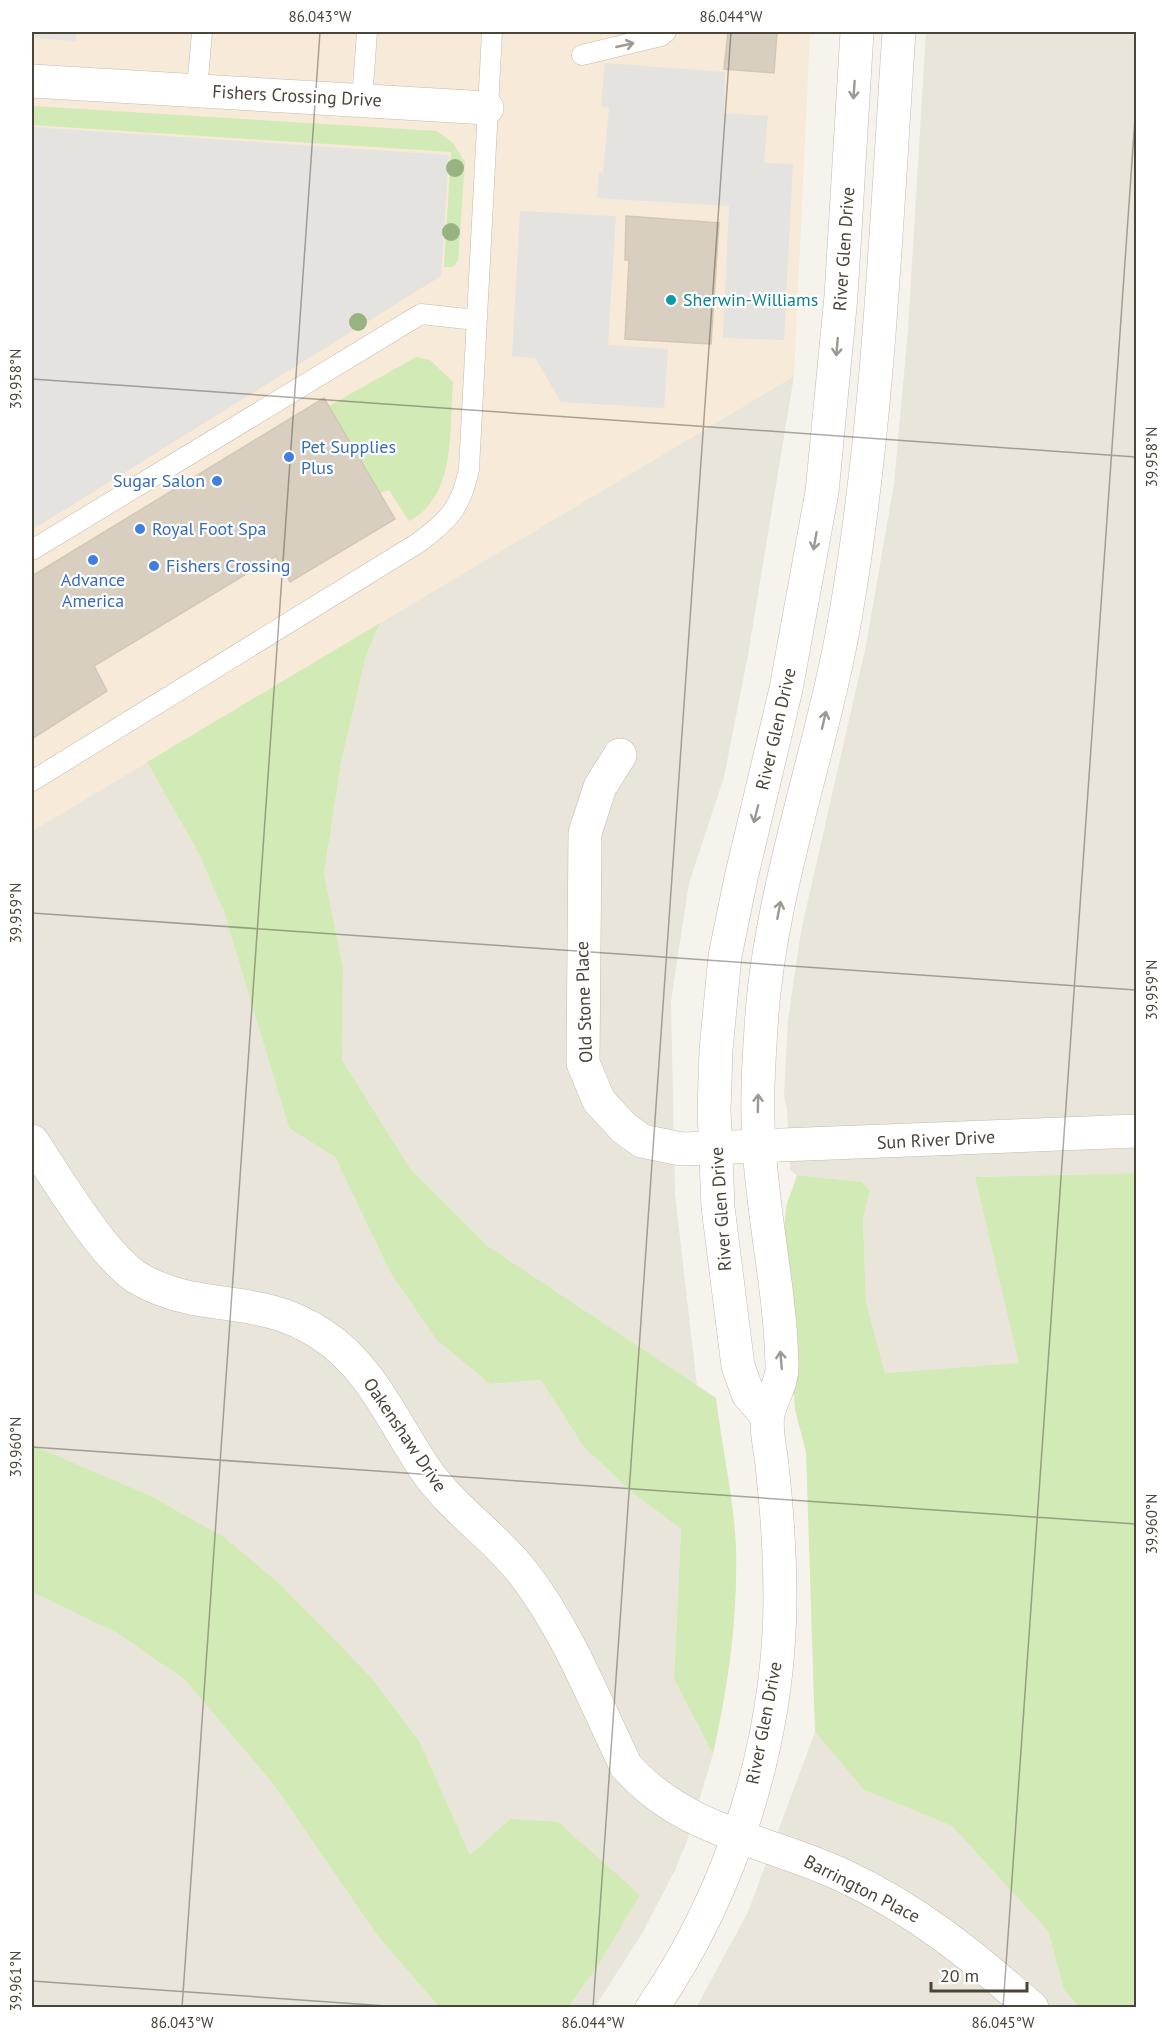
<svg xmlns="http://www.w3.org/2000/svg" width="1168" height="2039" font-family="'PT Sans',sans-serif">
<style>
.residential{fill:#eae5da}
.commercial{fill:#f7ead8}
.green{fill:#d2eab5}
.parking{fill:#e5e3e0}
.building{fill:#d8cfc1;stroke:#d3c7b4;stroke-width:1.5}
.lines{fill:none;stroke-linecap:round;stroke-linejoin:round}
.service-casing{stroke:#c2bbae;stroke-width:21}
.minor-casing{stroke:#c2bbae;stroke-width:34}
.service{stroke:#fff;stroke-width:20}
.minor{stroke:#fff;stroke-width:33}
.tree{fill:#97b381}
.oneway{stroke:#9c9892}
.ticks{fill:none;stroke:#4b4439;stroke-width:1.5;stroke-opacity:0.45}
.culture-dot{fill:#0f9aa8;stroke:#fff;stroke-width:2}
.shop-dot{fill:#3f7fe0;stroke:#fff;stroke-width:2}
.labels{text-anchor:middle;stroke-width:4.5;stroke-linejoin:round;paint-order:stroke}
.street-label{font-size:18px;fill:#4b4439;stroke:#fff}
.culture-label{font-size:18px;fill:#0d838f;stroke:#fff;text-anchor:start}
.shop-label{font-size:18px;fill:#366cbe;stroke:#fff;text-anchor:start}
.neatline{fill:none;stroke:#4b4439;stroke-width:2}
.ticks-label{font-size:15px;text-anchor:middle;fill:#4b4439}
</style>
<rect width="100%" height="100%" fill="#f6f3ec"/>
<!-- residential -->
<path class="residential" d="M926 32H1136V1173L975 1177 1020 1363 885 1373 866 1302 863 1219 870 1191 862 1182 797 1175 790 1170 787 1108 784 1096 788 1020 801 931 866 645 894 484 908 329Z
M794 376 748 655 724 777 689 883 671 1001 675 1194 697 1386 489 1247 410 1168 342 1060 343 968 324 874 341 763 366 656 380 623Z
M147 762 199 854 224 912 289 1128 335 1157 389 1270 490 1384 541 1380 584 1447 634 1494 681 1529 674 1679 713 1754 687 1841 675 1870 643 1932 595 2007H568L598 1966 640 1895 510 1819 470 1855 420 1742 371 1677 280 1584 224 1537 149 1495 32 1445V831Z
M32 1592 117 1633 185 1680 274 1785 377 1935 439 2007 32 2008Z
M815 1732 864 1790 952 1826 1048 1931 1064 1990 1079 2007 696 2008 748 1912Z"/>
<!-- commercial -->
<path class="commercial" d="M32 32H810L794 376 32 831Z"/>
<!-- green -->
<path class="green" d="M32 106 437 131 453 143 465 162 458 261 453 267H444L451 152 32 125Z
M416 357 430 360 453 382C449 429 457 496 409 521L389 490 380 493 329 406Z
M380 623 366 656 341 763 324 874 343 968 342 1060 410 1168 489 1247 716 1398C722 1448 734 1498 736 1548 738 1618 728 1687 713 1754L674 1679 681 1529 634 1494 584 1447 541 1380 490 1384 436 1339 389 1270 335 1157 289 1128 224 912 199 854 147 762Z
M1136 1173V2007H1079L1064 1990 1048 1931 952 1826 864 1790 815 1732 806 1452 795 1410 783 1250 786 1207 797 1175 862 1182 870 1191 863 1219 866 1302 885 1373 1019 1363 975 1177Z
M32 1445 149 1495 224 1537 280 1584 371 1677 420 1742 470 1855 510 1819 558 1822 640 1895 598 1966 568 2007H439L377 1935 274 1785 185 1680 117 1633 32 1592Z"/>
<!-- parking -->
<path class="parking" d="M32 32H76V41L32 38Z
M605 63 725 72 724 113 768 116 764 163 793 164 784 340 723 338 729 206 597 198 599 172 603 173 609 108 601 106Z
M32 127 449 155 441 276 32 530Z
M520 211 616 216 608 345 668 349 664 408 561 402 535 358 512 356Z"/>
<!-- building -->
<path class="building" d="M728 32H777L774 73 724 69Z
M626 216 719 223 711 344 625 339 629 260H625Z
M324 398 395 519 290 582 276 556 94 666 107 691 32 739V576Z"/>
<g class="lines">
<defs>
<path id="service" d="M582 55 661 36 666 32
M197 90 202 32
M362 100 367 32
M32 550 421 314 476 320
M32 781 418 543C449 520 461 508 469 469L492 32"/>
<path id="minor" d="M32 81 487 108
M620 755 600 787 585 833 583 1063 599 1101 624 1128 642 1141 681 1149 1136 1131
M32 1141C57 1178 101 1253 136 1277 152 1287 173 1294 191 1298 239 1307 277 1305 321 1334 371 1366 393 1422 425 1469 453 1510 494 1535 524 1574 568 1631 595 1702 626 1766 684 1832 766 1840 842 1875 914 1908 973 1956 1032 2008
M767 1416 748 1394 738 1366 718 1207 714 1110 716 1050 725 956 741 878 786 689 822 492 841 296 857 32
M652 2008C733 1890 780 1740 780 1597 780 1553 777 1509 772 1466 771 1450 765 1430 768 1415 771 1398 782 1385 782 1367 781 1293 763 1219 759 1145 756 1101 759 1057 762 1013 773 877 825 742 847 607 879 416 886 224 899 32"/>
</defs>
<!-- service casing -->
<use href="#service" class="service-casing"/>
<!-- minor casing -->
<use href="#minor" class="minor-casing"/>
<!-- service -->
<use href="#service" class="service"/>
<!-- minor -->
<use href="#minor" class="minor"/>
</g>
<!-- trees -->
<g class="tree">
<circle cx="455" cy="168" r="9"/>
<circle cx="451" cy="232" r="9"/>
<circle cx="358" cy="322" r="9"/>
</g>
<!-- one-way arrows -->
<defs><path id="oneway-shaft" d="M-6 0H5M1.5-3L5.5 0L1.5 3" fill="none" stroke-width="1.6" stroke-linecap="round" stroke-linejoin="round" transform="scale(1.5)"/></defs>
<g class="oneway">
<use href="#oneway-shaft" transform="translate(625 45) rotate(-13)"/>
<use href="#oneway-shaft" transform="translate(854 90) rotate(94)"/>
<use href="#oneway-shaft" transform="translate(837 347) rotate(95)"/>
<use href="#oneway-shaft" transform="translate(815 541) rotate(100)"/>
<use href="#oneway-shaft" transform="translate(824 720) rotate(-77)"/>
<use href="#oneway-shaft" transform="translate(756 814) rotate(104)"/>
<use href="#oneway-shaft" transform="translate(779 910) rotate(-79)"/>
<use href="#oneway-shaft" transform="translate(758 1103) rotate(-89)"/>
<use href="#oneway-shaft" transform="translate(781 1360) rotate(-95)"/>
</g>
<!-- ticks -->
<path class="ticks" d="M32 379 1136 457M32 913 1136 990M32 1447 1136 1524M32 1981 415 2008M182 2008 320 32M593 2008 731 32M1003 2008 1136 104"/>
<!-- markers -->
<circle class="culture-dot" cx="671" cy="300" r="6"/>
<g class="shop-dot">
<circle cx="289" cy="457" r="6"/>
<circle cx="217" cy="481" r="6"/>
<circle cx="140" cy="529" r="6"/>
<circle cx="93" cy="560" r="6"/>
<circle cx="154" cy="566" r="6"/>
</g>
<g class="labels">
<!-- street labels -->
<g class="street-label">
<text transform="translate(297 96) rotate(3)" y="6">Fishers Crossing Drive</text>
<text transform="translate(844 249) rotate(-86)" y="6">River Glen Drive</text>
<text transform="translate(776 729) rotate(-77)" y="6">River Glen Drive</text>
<text transform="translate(584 1002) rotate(-92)" y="6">Old Stone Place</text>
<text transform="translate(936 1140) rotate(-3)" y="6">Sun River Drive</text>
<text transform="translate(721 1209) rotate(-94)" y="6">River Glen Drive</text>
<text transform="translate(405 1435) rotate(56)" y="6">Oakenshaw Drive</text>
<text transform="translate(764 1723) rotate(-79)" y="6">River Glen Drive</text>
<text transform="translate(862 1889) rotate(27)" y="6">Barrington Place</text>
</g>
<!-- culture labels -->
<g class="culture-label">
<text x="683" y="306">Sherwin-Williams</text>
</g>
<!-- shop labels -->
<g class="shop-label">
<text x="301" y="453">Pet Supplies<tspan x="301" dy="21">Plus</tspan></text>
<text x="205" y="487" text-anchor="end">Sugar Salon</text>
<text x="152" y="535">Royal Foot Spa</text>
<text x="166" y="572">Fishers Crossing</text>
<text x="93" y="586" text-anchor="middle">Advance<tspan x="93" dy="21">America</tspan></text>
</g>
</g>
<!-- border -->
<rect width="1168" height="2039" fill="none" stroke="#ffffff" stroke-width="66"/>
<!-- scale -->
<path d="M931 1982v9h96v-9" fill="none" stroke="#4b4439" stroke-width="3"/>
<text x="940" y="1982" font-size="18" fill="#4b4439" stroke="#ffffff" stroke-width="4.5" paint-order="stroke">20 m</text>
<rect x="33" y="33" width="1102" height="1973" class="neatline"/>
<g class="ticks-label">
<text x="320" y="22">86.043°W</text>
<text x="731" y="22">86.044°W</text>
<text transform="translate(16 379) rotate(-90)" y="5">39.958°N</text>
<text transform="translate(1152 457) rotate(-90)" y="5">39.958°N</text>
<text transform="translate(16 913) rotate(-90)" y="5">39.959°N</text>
<text transform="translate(1152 990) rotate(-90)" y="5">39.959°N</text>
<text transform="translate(16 1447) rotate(-90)" y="5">39.960°N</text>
<text transform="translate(1152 1524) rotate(-90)" y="5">39.960°N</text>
<text transform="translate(16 1981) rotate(-90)" y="5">39.961°N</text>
<text x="182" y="2028">86.043°W</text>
<text x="593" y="2028">86.044°W</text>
<text x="1003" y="2028">86.045°W</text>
</g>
</svg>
